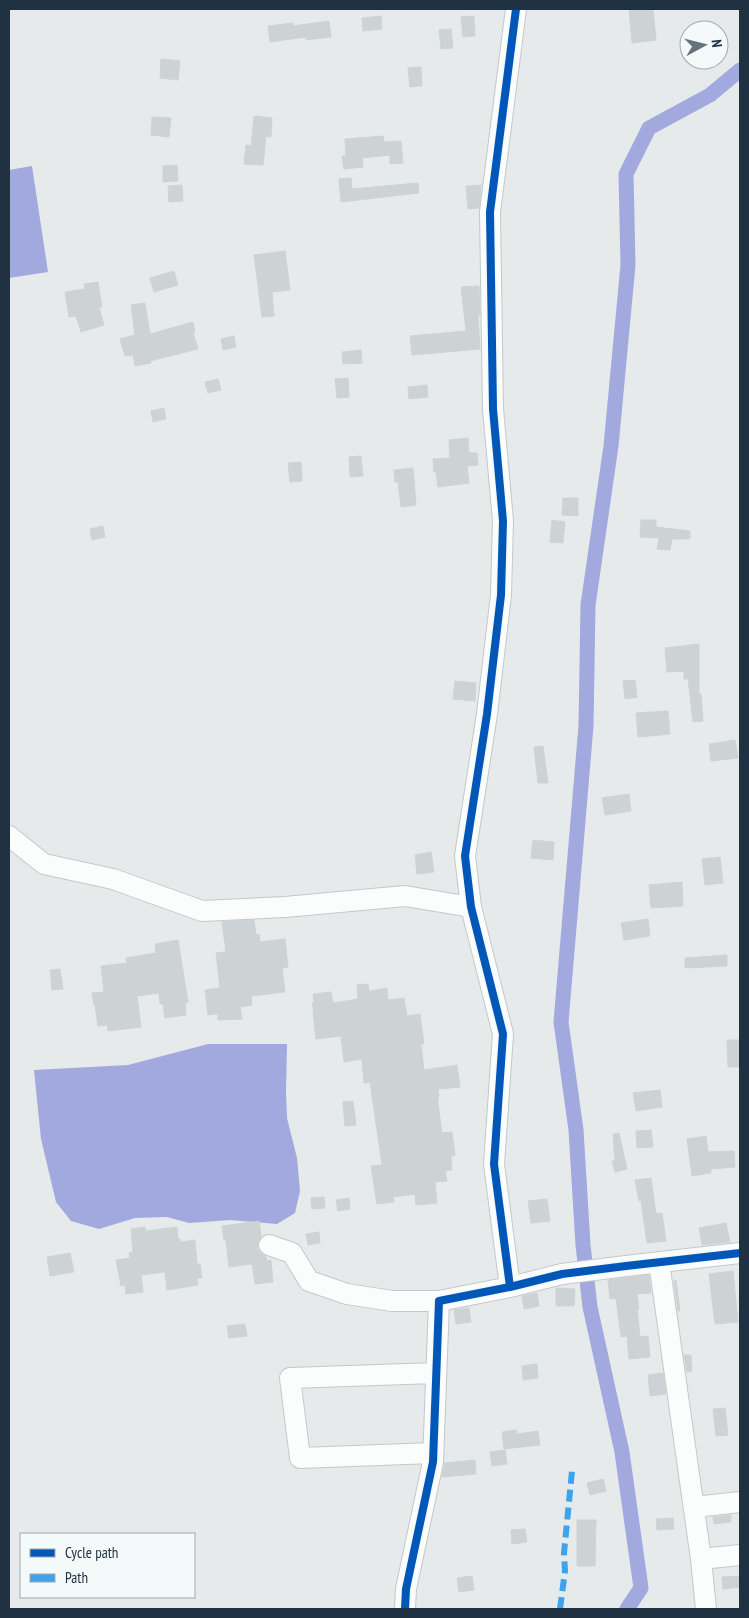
<svg xmlns="http://www.w3.org/2000/svg" width="749" height="1618" font-family="'PT Sans Narrow',sans-serif">
<style>
.water{fill:#a1a9df}
.lines{fill:none;stroke-linecap:round;stroke-linejoin:round}
.canal{stroke:#a1a9df;stroke-width:15}
.building{fill:#cdd3d4;stroke:#ced3d4}
.minor-casing{stroke:#c4c8ca;stroke-width:22}
.minor{stroke:#fbfcfc;stroke-width:20}
.quiet{stroke:#3da3ec;stroke-width:6;stroke-dasharray:12 6;stroke-linecap:butt}
.cycleway-casing{stroke:#f4f9fa;stroke-width:11}
.cycleway{stroke:#0057b8;stroke-width:8}
</style>
<rect width="100%" height="100%" fill="#e6eaeb"/>
<!-- water -->
<path class="water" d="M32 166 48 272 9 278V170Z
M208 1044H287L286 1092 287 1118 297 1158 300 1191 295 1213 277 1224 230 1220 189 1223 167 1217 135 1218 99 1229 71 1221 56 1202 41 1139 34 1070 128 1065Z"/>
<g class="lines">
<!-- canal -->
<path class="canal" d="M627 1609 641 1588 622 1452 590 1307 583 1245 576 1130 561 1022 586 726 588 605 611 446 628 265 626 174 649 128 710 95 740 70"/>
</g>
<!-- building -->
<path class="building" d="M629 9H653L656 40 632 43Z
M381 16 382 29 363 31 362 18Z
M474 16 475 36 463 37 461 17Z
M329 21 331 37 306 40V37L270 42 268 26 293 23V26Z
M451 29 453 48 441 49 439 30Z
M161 59 180 61 178 80 160 78Z
M421 67 422 86 410 87 408 68Z
M254 116 272 118 271 137 266 136 263 165 244 164 246 145 251 146Z
M152 117 171 118 169 137 151 135Z
M383 136 384 142 401 141 403 163 390 164V155L362 158 363 167 344 169 342 156H346L345 139Z
M177 165 178 181 163 182V166Z
M351 178 352 189 418 183 419 193 341 202 339 179Z
M182 185 183 201 169 202 168 186Z
M481 185 479 208 468 209 466 186Z
M285 251 290 290 272 292 274 316 262 317 254 255Z
M174 271 178 285 154 292 150 278Z
M98 282 102 307H99L104 325 81 332 76 316 69 317 65 292 85 289 84 284Z
M479 286 480 315H478L480 349 412 355 410 336 466 331 461 287Z
M145 303 150 334 193 322 195 332 193 333 198 349 150 361 151 363 135 366 133 355 125 356 120 339 135 335 131 305Z
M234 336 236 347 223 350 221 339Z
M361 350 362 363 343 364 342 352Z
M348 378 349 397 337 398 335 379Z
M218 379 221 390 208 393 205 382Z
M427 385 428 397 409 399 408 387Z
M164 408 166 419 153 422 151 411Z
M468 438 469 453H477L478 465 467 466 469 483 438 487 436 472H434L433 459 450 458 449 440Z
M361 456 363 476 350 477 349 457Z
M301 462 302 481 290 482 288 463Z
M413 468 416 505 401 507 398 482H395L394 470Z
M563 498H578V516L562 515Z
M552 520 565 522 563 543 550 542Z
M641 520H656V527L690 531V539H672L670 550 657 549 659 538 640 537Z
M103 526 105 537 92 540 90 529Z
M699 644V695L701 694 703 721 693 722 688 679H684V671L667 672 665 648Z
M635 680 637 697 625 699 623 681Z
M455 681 476 683 475 701 453 699Z
M668 711 670 734 638 737 636 713Z
M735 740 738 758 711 761 709 744Z
M543 746 548 783H538L534 747Z
M629 794 631 811 605 815 602 798Z
M533 840 554 842 553 860 531 858Z
M431 852 434 872 417 874 415 855Z
M720 857 723 883 705 885 702 859Z
M682 882 683 906 651 908 649 885Z
M648 919 650 936 624 940 621 923Z
M254 920 256 935 259 934 260 942 285 939 288 967 282 968 285 992 251 996 252 1005 240 1007 242 1019 218 1020V1014L208 1015 205 990 220 988 216 953 226 952 222 922Z
M178 940 188 1002 185 1003 186 1015 165 1018 163 1004H160L159 993 137 996 141 1027 108 1031 107 1025 98 1026 95 1005H94L92 993 104 992 101 966 127 963 126 958 156 953 155 944Z
M727 955V966L685 968V958Z
M60 969 63 989 52 990 50 970Z
M368 984 369 991 387 988 388 1000 404 998 407 1016 420 1014 424 1044H421L424 1070 457 1065 460 1087 438 1089 439 1097H438V1104L442 1133 452 1132 455 1155 451 1156 452 1170 445 1171 447 1181 435 1182 437 1203 416 1205 415 1194 393 1197 394 1202 377 1204 371 1166 382 1165 370 1082 364 1083 362 1059 344 1062 341 1036 316 1039 313 1013H314L312 1003H314L313 994 331 992 333 1003 358 999 357 985Z
M727 1040H739L740 1067H728Z
M660 1090 662 1107 636 1111 633 1093Z
M353 1101 356 1125 345 1126 343 1102Z
M651 1130 653 1147 637 1148 636 1131Z
M619 1133 627 1169 615 1172 612 1161H615L613 1134Z
M706 1136 708 1152 734 1151 735 1167 711 1169V1173L692 1176 687 1139Z
M651 1178 656 1214 662 1213 666 1241 647 1243 641 1200 639 1201 635 1180Z
M324 1197 325 1208 312 1209 311 1198Z
M349 1198 350 1209 338 1211 336 1200Z
M547 1199 550 1221 531 1223 528 1201Z
M259 1221 261 1236 258 1242 257 1248 260 1253 266 1257 267 1261 271 1260 273 1282 255 1284 252 1264 229 1267 226 1240H224L222 1226Z
M726 1223 730 1242 702 1245 699 1228Z
M145 1227 146 1231 177 1227 178 1239H180L181 1242 195 1240 197 1264H200L202 1278H197L198 1285 167 1290 165 1272 141 1275 143 1292 126 1294 125 1285 121 1286 116 1260 130 1258 129 1253 133 1252 131 1229Z
M319 1232 320 1243 308 1245 306 1234Z
M70 1253 74 1272 50 1276 47 1257Z
M733 1271 738 1322 715 1324 709 1274Z
M649 1275 651 1293 637 1294 639 1309H637L640 1337 648 1336 650 1357 629 1359 627 1336 621 1337 616 1298 610 1299 608 1280Z
M676 1280 680 1311H678L674 1281Z
M556 1288 575 1289 574 1306H556Z
M537 1293 539 1306 524 1309 522 1296Z
M469 1308 471 1322 456 1324 454 1310Z
M245 1324 247 1336 229 1338 227 1326Z
M684 1355H691L692 1371 687 1372Z
M537 1364 538 1378 523 1380 522 1366Z
M663 1373 666 1394 650 1396 648 1375Z
M725 1408 728 1435 716 1436 713 1409Z
M516 1430 517 1434 538 1431 540 1445 504 1449 502 1432Z
M505 1450 507 1464 492 1466 490 1452Z
M475 1460 476 1474 442 1477 445 1463Z
M603 1479 606 1491 590 1495 587 1483Z
M731 1515V1522L714 1524 713 1517Z
M673 1518 674 1529 657 1530 656 1519Z
M577 1520H596L595 1566H577Z
M525 1529 527 1542 512 1544 511 1530Z
M472 1576 474 1590 459 1592 457 1578Z
M740 1576V1587L723 1589 722 1577Z"/>
<g class="lines">
<defs>
<path id="minor" d="M9 836 44 864 113 879 202 911 285 907 405 896 471 907
M269 1245 292 1253 309 1281 347 1294 392 1301H439
M659 1262 701 1559 740 1555
M510 1287 494 1164 503 1034 471 907 465 856 487 714 501 595 503 521 493 409 490 212 516 9
M433 1453 300 1458 290 1378 436 1373
M694 1507 740 1502
M701 1559 706 1609
M405 1609 406 1589 433 1462 439 1301 510 1287 562 1274 626 1266 740 1253"/>
</defs>
<!-- minor casing -->
<use href="#minor" class="minor-casing"/>
<!-- minor -->
<use href="#minor" class="minor"/>
<!-- quiet -->
<path class="quiet" d="M560 1609 565 1571 564 1553 572 1471"/>
<defs>
<path id="cycleway" d="M510 1287 494 1164 503 1034 471 907 465 856 487 714 501 595 503 521 493 409 490 212 516 9
M405 1609 406 1589 433 1462 439 1301 510 1287 562 1274 626 1266 740 1253"/>
</defs>
<!-- cycleway casing -->
<use href="#cycleway" class="cycleway-casing"/>
<!-- cycleway -->
<use href="#cycleway" class="cycleway"/>
</g>
<!-- border -->
<rect width="749" height="1618" fill="none" stroke="#203242" stroke-width="20"/>
<!-- legend -->
<rect x="20" y="1533" width="175" height="65" fill="#f4f9fa" stroke="#9fa9b0"/>
<rect x="30" y="1549" width="25" height="8" fill="#0057b8" stroke="#9fa9b0"/>
<text x="65" y="1558" font-size="15" fill="#203242">Cycle path</text>
<rect x="30" y="1574" width="25" height="8" fill="#3da3ec" stroke="#9fa9b0"/>
<text x="65" y="1583" font-size="15" fill="#203242">Path</text>
<!-- north arrow -->
<g transform="translate(704 45) rotate(83)"><circle r="24" fill="#f4f9fa" stroke="#9fa9b0"/>
<path d="M0-4L9 19L0 12L-9 19Z" fill="#65727d"/>
<text y="-8" font-size="14" font-weight="bold" text-anchor="middle" fill="#203242">N</text>
</g>
</svg>
